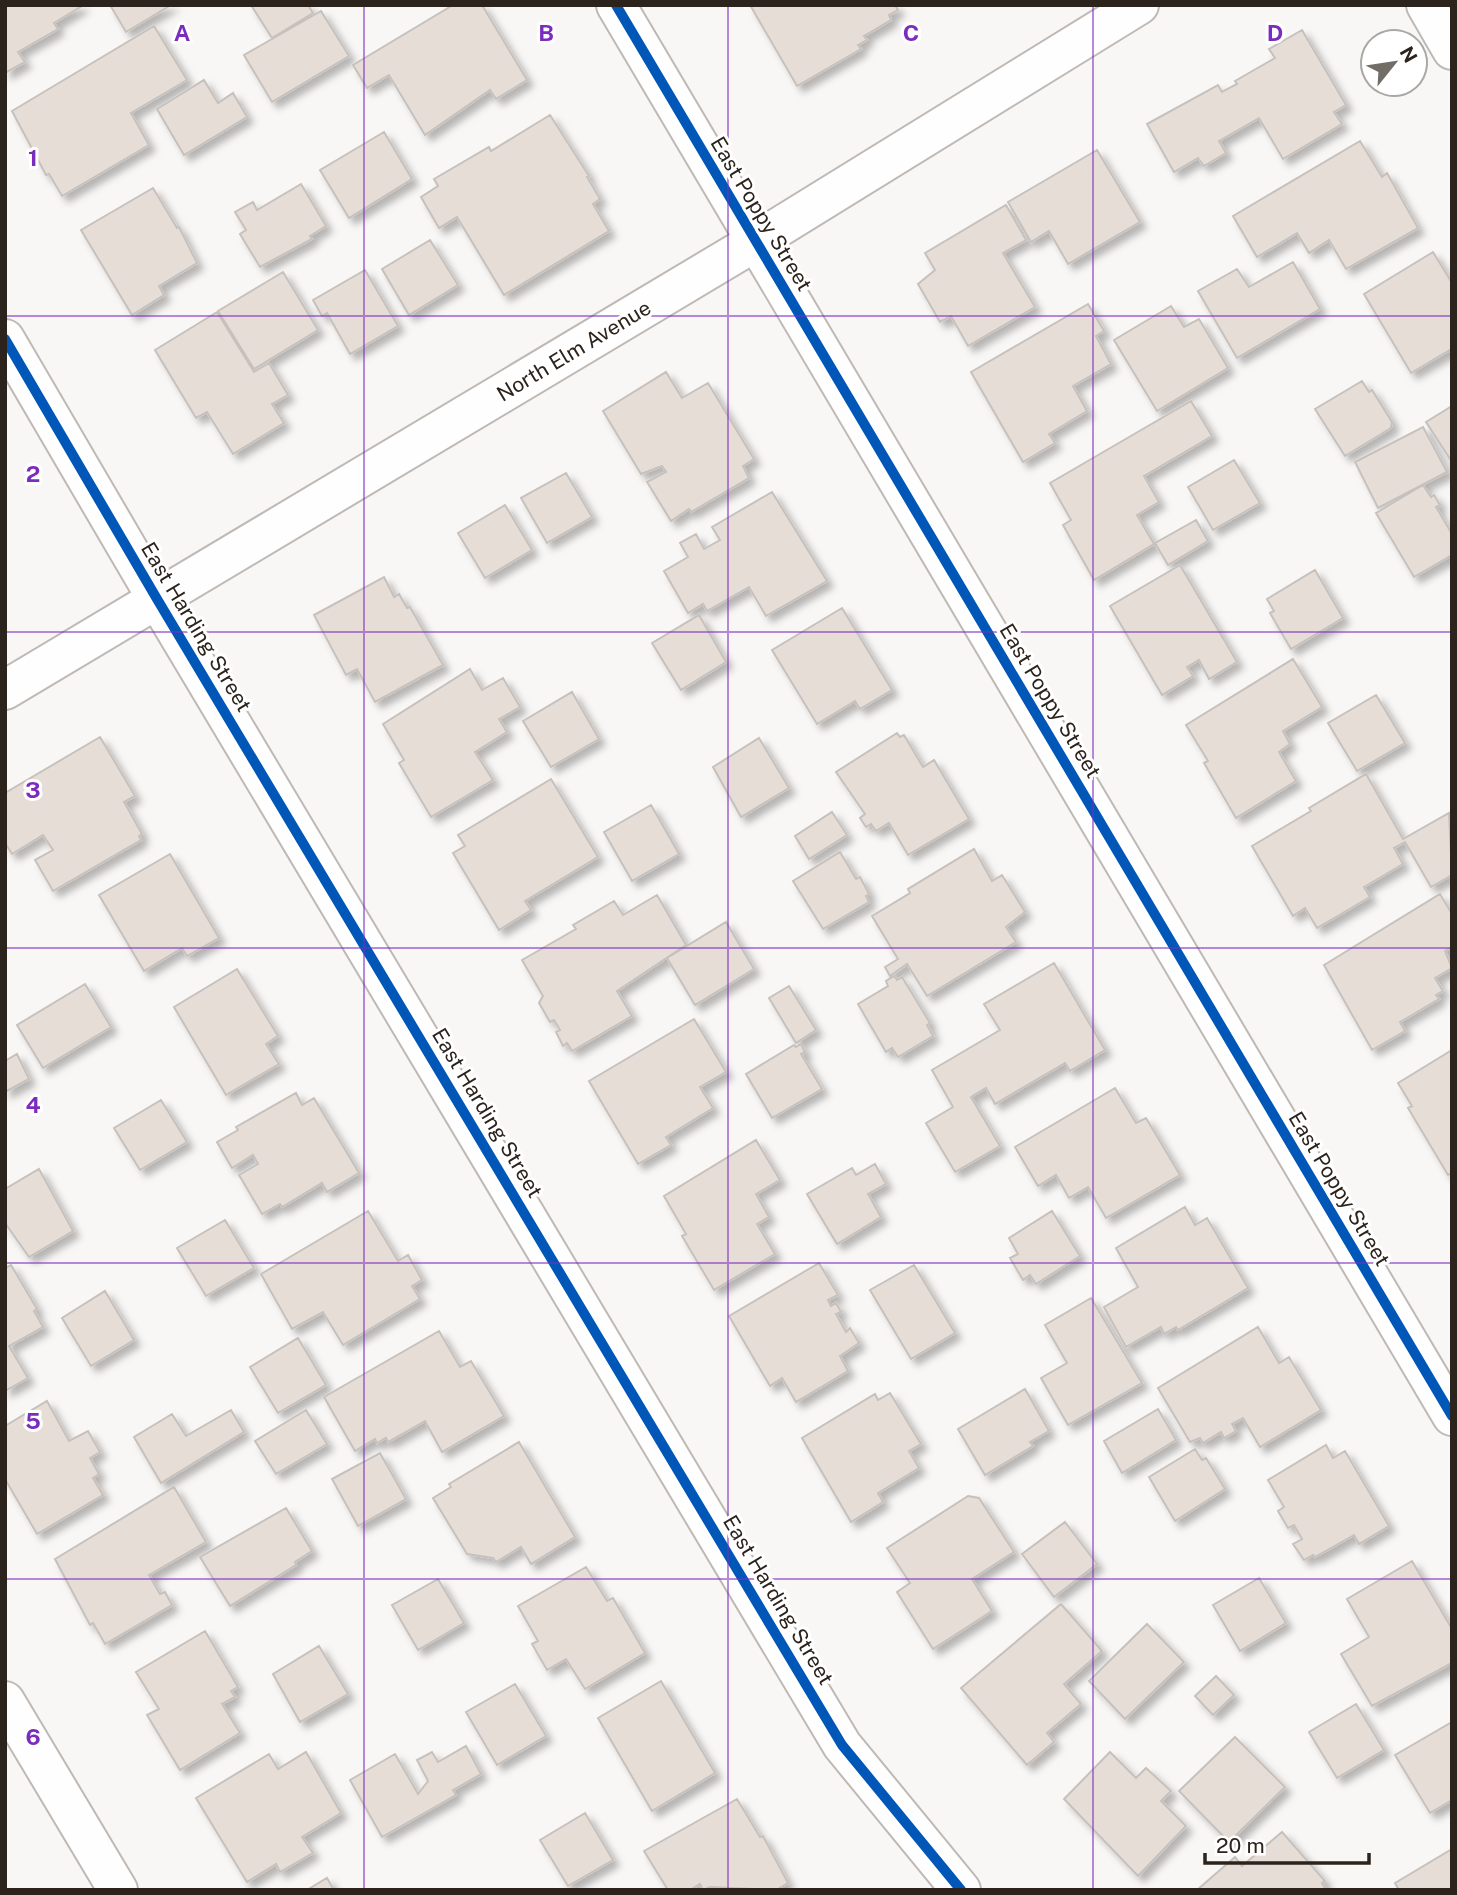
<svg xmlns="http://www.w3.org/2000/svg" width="1457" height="1895" font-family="'Public Sans',sans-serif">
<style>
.building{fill:#e7ddd7;stroke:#c6c1bd;stroke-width:2;filter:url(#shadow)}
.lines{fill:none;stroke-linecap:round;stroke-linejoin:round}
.minor-casing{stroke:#bfb9b5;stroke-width:42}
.minor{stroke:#fefefe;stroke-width:38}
.cycleway-casing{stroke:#fff;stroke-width:15}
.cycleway{stroke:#0057b8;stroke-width:10}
.grid{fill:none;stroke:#7b2cbf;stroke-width:2;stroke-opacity:0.55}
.labels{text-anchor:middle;stroke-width:6;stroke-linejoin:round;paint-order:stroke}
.street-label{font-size:21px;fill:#2b231c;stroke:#fff}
.grid-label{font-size:23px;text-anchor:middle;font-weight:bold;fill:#7b2cbf;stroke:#fff;stroke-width:6;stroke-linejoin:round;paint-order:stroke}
</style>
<defs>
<filter id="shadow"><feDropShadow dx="6" dy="6" stdDeviation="3.5" flood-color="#0004"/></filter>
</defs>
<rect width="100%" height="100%" fill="#f9f7f5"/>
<!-- building -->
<path class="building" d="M5 5H81L82 6 54 23 58 29 18 52 25 62 5 73Z
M110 5H171L126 32Z
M251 5H308L313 13 272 38Z
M453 5H482L527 80 496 99 490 90 425 135 389 75 367 88 353 65Z
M750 5H895L898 10 889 15 891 20 864 36 867 40 858 45 861 49 797 86Z
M321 11 349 56 272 102 244 55Z
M154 26 187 80 131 113 149 145 62 196 49 174 46 175 12 111Z
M1302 30 1346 105 1334 112 1342 124 1283 159 1259 118 1219 141 1226 153 1204 166 1198 158 1174 172 1147 124 1218 85 1222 92 1237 84 1235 81 1275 58 1269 49Z
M204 80 218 103 233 93 247 117 184 155 157 109Z
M550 115 589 176 587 177 600 199 593 204 609 231 504 295 457 217 439 228 421 197 438 186 434 179 489 147 491 151Z
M384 132 412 179 349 218 320 170Z
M1360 141 1382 177 1387 173 1418 228 1346 269 1329 240 1309 253 1297 233 1257 257 1233 216Z
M1097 150 1140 222 1068 264 1049 231 1031 242 1008 202Z
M301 184 326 226 310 236 312 239 260 267 240 234 246 230 235 212 253 202 257 210Z
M153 188 177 228 179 227 197 263 159 286 164 295 132 315 81 230Z
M1006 205 1026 240 1003 253 1035 307 968 346 951 316 940 322 918 284 935 270 925 253Z
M430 240 458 285 409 315 382 269Z
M1433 252 1452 283V354L1450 350 1411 373 1364 294Z
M1293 262 1320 309 1237 358 1198 291 1237 269 1249 287Z
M365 270 398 326 350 354 327 313 322 316 313 300Z
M283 272 318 330 254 369 218 311Z
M1088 304 1104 331 1096 336 1111 364 1073 386 1087 411 1049 434 1055 443 1023 462 971 372Z
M1171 306 1184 327 1199 319 1228 368 1157 411 1114 340Z
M217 312 254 372 269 363 288 395 272 404 284 423 233 454 207 412 196 418 155 350Z
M666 372 682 398 708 383 754 459 743 466 749 478 691 512 689 509 671 521 647 482 666 472 662 466 641 474 603 411Z
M1362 381 1369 392 1372 390 1392 422 1391 428 1345 456 1315 409Z
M1191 401 1212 436 1144 476 1159 502 1137 515 1154 544 1094 580 1063 525 1071 520 1050 483Z
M1452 406V462L1426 422Z
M1423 427 1447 472 1378 508 1355 462Z
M1234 460 1260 503 1213 530 1188 487Z
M566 473 592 517 547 543 521 498Z
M1423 485 1431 497 1434 495 1440 505 1436 507 1452 534V555L1414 577 1376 513Z
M772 492 827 581 766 616 749 587 707 611 703 604 688 613 664 571 688 557 680 543 696 534 704 549 720 540 712 527Z
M505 505 532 550 485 578 458 533Z
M1196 520 1208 541 1168 565 1155 543Z
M1180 565 1237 662 1209 679 1199 660 1187 667 1193 676 1162 695 1110 606Z
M1315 570 1343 618 1291 649 1270 613 1274 611 1267 599Z
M384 577 394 597 399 594 407 608 410 607 443 665 375 702 357 669 346 675 314 615Z
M842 608 892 690 860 709 855 701 817 724 772 650Z
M699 615 726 662 681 690 652 643Z
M1293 659 1322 707 1283 731 1290 744 1279 752 1296 781 1236 818 1204 763 1208 761 1186 725Z
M470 669 482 690 503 678 520 707 499 719 507 732 475 752 493 780 431 817 399 763 404 760 383 724Z
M572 692 599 739 551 767 523 721Z
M1376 695 1405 743 1357 771 1328 723Z
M897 733 900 737 904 735 923 767 934 760 969 819 908 855 889 823 876 831 871 824 866 827 860 818 865 814 836 772Z
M100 737 135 796 124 802 142 834 139 836 141 840 53 891 35 860 53 850 43 835 12 854 5 843V793Z
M759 738 789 788 741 817 713 767Z
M1366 774 1403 839 1449 813 1452 875 1431 887 1405 842 1394 848 1403 864 1364 887 1370 897 1317 928 1305 908 1293 916 1252 846 1311 811 1309 808Z
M551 779 598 857 525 901 531 910 499 930 453 853 465 846 458 835Z
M651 805 679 854 632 881 604 832Z
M832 812 847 835 809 859 795 836Z
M974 849 992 881 1002 875 1025 912 1006 927 1016 942 927 996 907 964 890 976 885 967 898 959 872 916 910 893 908 889Z
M840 852 856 879 860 877 869 894 866 896 869 902 823 929 793 881Z
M170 854 219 938 187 956 182 948 144 971 99 895Z
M1440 894 1452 914V947L1445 951 1452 968 1435 978 1443 991 1436 995 1439 999 1400 1022 1405 1031 1372 1050 1324 965Z
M657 895 686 945 617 991 632 1016 572 1051 567 1043 563 1046 556 1032 560 1030 554 1020 550 1022 539 1003 543 996 522 960 576 929 573 925 614 901 623 915Z
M726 922 754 969 695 1005 667 958Z
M1054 963 1105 1050 1070 1071 1065 1063 995 1104 986 1088 971 1097 1000 1146 955 1172 926 1123 953 1107 932 1070 1000 1030 984 1004Z
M237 969 278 1036 266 1044 279 1064 226 1095 174 1007Z
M894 976 897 980 902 977 930 1023 927 1025 933 1036 898 1057 892 1048 886 1052 858 1004 888 986 886 981Z
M85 984 111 1027 43 1068 17 1025Z
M789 986 816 1030 796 1043 769 998Z
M694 1019 726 1072 700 1087 713 1108 666 1137 671 1145 638 1164 589 1081Z
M801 1044 805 1052 801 1054 822 1089 772 1118 746 1074 794 1045 796 1047Z
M1452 1050V1173L1448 1175 1408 1108 1412 1106 1398 1083Z
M17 1054 29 1079 5 1092V1061Z
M1115 1088 1136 1123 1146 1118 1180 1175 1106 1218 1088 1187 1069 1198 1056 1175 1038 1186 1015 1147Z
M296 1093 302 1105 314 1098 359 1173 327 1192 322 1183 282 1207 280 1204 262 1214 239 1175 258 1164 253 1155 232 1168 217 1142 238 1130 236 1127Z
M161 1100 187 1142 140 1170 114 1128Z
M756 1140 780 1180 756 1194 769 1217 757 1224 775 1254 714 1290 682 1236 686 1234 664 1196Z
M875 1164 886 1184 868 1194 881 1217 837 1244 807 1194 852 1168 856 1175Z
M39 1169 73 1231 29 1257 5 1223V1189Z
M1185 1207 1195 1225 1207 1218 1248 1288 1178 1330 1176 1327 1164 1334 1161 1327 1126 1347 1104 1307 1138 1287 1116 1248Z
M368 1211 398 1261 408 1255 422 1280 412 1286 420 1299 343 1345 323 1312 292 1329 261 1274Z
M1052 1211 1080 1256 1036 1284 1030 1275 1023 1280 1010 1258 1018 1254 1009 1238Z
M225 1220 254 1268 206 1296 177 1248Z
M819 1263 838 1295 828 1300 831 1306 836 1303 841 1312 836 1314 846 1332 850 1328 859 1343 840 1356 848 1371 796 1402 782 1378 770 1386 729 1316Z
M11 1265 37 1309 34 1311 43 1327 9 1346 28 1378 5 1391V1268Z
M914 1265 955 1333 911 1359 870 1290Z
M105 1291 134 1340 91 1366 62 1318Z
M1091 1298 1142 1383 1068 1425 1041 1378 1067 1363 1045 1325Z
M1258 1327 1279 1363 1289 1357 1321 1410 1260 1447 1243 1418 1232 1424 1236 1431 1224 1438 1221 1432 1203 1443 1200 1438 1190 1442 1158 1388Z
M439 1331 460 1367 471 1361 504 1416 442 1452 425 1421 388 1442 386 1438 377 1443 375 1439 355 1451 324 1397Z
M298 1338 326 1385 278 1413 250 1367Z
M1025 1389 1049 1431 1030 1442 1033 1446 985 1475 958 1429Z
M890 1393 921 1444 909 1451 919 1468 878 1493 883 1502 851 1522 802 1438 875 1394 878 1400Z
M47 1401 69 1441 88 1431 100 1452 90 1458 99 1474 93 1478 103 1495 37 1534 5 1479V1426Z
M1158 1409 1176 1440 1122 1473 1104 1441Z
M231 1410 244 1432 161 1483 134 1437 172 1414 186 1436Z
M306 1410 327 1444 276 1474 255 1441Z
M519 1442 575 1537 531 1564 521 1547 496 1562 493 1558 467 1554 433 1498 451 1487 449 1484Z
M1326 1445 1333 1458 1345 1451 1389 1526 1359 1544 1354 1535 1315 1557 1313 1555 1304 1560 1293 1544 1302 1539 1294 1525 1288 1528 1278 1511 1284 1507 1268 1480Z
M1195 1449 1202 1460 1206 1458 1225 1489 1175 1521 1149 1477Z
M380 1453 406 1499 358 1526 332 1479Z
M174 1487 206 1542 149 1575 160 1594 165 1592 172 1605 105 1644 93 1623 90 1625 55 1559Z
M968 1496 979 1498 1014 1552 972 1579 992 1611 933 1649 897 1592 910 1583 887 1548Z
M286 1508 312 1551 295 1562 296 1565 230 1606 200 1557Z
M1065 1522 1097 1564 1054 1597 1022 1554Z
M1412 1561 1452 1629V1663L1372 1706 1341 1654 1369 1637 1347 1599Z
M586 1567 607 1601 613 1598 645 1653 585 1689 566 1659 547 1670 532 1644 538 1641 518 1606Z
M1259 1578 1286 1623 1240 1651 1213 1605Z
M438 1579 464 1623 418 1650 392 1605Z
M1061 1604 1102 1651 1064 1684 1081 1704 1047 1733 1054 1742 1027 1765 961 1688Z
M1147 1624 1184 1662 1125 1719 1089 1681Z
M205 1631 238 1687 231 1691 235 1697 222 1704 240 1733 180 1770 147 1715 159 1709 136 1672Z
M319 1646 348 1694 300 1722 273 1674Z
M1216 1676 1234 1695 1213 1715 1195 1696Z
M661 1681 715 1773 652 1811 598 1718Z
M515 1684 546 1736 497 1765 466 1712Z
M1356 1704 1384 1750 1337 1778 1309 1732Z
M1452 1722V1800L1430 1813 1395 1755Z
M1235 1737 1285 1787 1229 1842 1179 1791Z
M466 1746 481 1774 453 1790 456 1795 382 1837 350 1780 395 1754 418 1794 428 1781 417 1760 432 1752 438 1762Z
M306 1752 341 1813 302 1837 313 1853 280 1872 276 1864 247 1882 196 1798 269 1754 278 1769Z
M1110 1752 1136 1778 1146 1768 1171 1791 1161 1801 1186 1826 1138 1876 1064 1799Z
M737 1799 760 1837 763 1836 788 1883 776 1890 710 1887 703 1890 700 1884 690 1890H668L644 1851Z
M585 1813 613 1860 568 1886 540 1840Z
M1282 1832 1325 1881 1322 1883 1326 1890H1197L1235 1857 1242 1866Z
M1452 1849V1890H1399L1395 1883Z
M327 1878 334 1890H307Z"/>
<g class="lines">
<defs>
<path id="minor" d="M616 5 1452 1416
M1426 5 1452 50
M5 339 157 599 842 1745 961 1890
M5 690 755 242 1139 5
M5 1701 118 1890"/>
</defs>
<!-- minor casing -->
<use href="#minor" class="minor-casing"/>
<!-- minor -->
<use href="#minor" class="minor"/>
<defs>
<path id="cycleway" d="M616 5 1452 1416
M5 339 157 599 842 1745 961 1890"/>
</defs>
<!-- cycleway casing -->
<use href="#cycleway" class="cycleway-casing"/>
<!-- cycleway -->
<use href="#cycleway" class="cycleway"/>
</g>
<!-- grid -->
<path class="grid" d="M364 5V1890M728 5V1890M1093 5V1890M5 316H1452M5 632H1452M5 948H1452M5 1263H1452M5 1579H1452"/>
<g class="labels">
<!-- street labels -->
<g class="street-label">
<text transform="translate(761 214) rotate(59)" y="7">East Poppy Street</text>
<text transform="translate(574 351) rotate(-31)" y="7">North Elm Avenue</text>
<text transform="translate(196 627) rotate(59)" y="7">East Harding Street</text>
<text transform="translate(1050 701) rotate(59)" y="7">East Poppy Street</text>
<text transform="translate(487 1113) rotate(59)" y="7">East Harding Street</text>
<text transform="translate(1339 1189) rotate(59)" y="7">East Poppy Street</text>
<text transform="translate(778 1600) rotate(59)" y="7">East Harding Street</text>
</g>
</g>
<g class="grid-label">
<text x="182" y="41">A</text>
<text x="546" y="41">B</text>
<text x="911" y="41">C</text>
<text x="1275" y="41">D</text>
<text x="33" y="166">1</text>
<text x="33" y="482">2</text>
<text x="33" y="798">3</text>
<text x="33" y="1113">4</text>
<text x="33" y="1429">5</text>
<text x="33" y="1745">6</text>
</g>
<!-- border -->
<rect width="1457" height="1895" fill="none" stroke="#2b231c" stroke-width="14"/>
<!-- north arrow -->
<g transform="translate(1394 63) rotate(60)"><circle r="33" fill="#ffffff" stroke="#aaa7a4" stroke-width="2"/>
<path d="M0-5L12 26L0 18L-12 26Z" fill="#736d68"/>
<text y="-10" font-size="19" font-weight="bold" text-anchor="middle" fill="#2b231c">N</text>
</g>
<!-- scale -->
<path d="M1205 1853v10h164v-10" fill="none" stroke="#2b231c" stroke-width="3.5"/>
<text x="1216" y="1853" font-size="21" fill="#2b231c" stroke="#ffffff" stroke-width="5" paint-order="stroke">20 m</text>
</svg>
